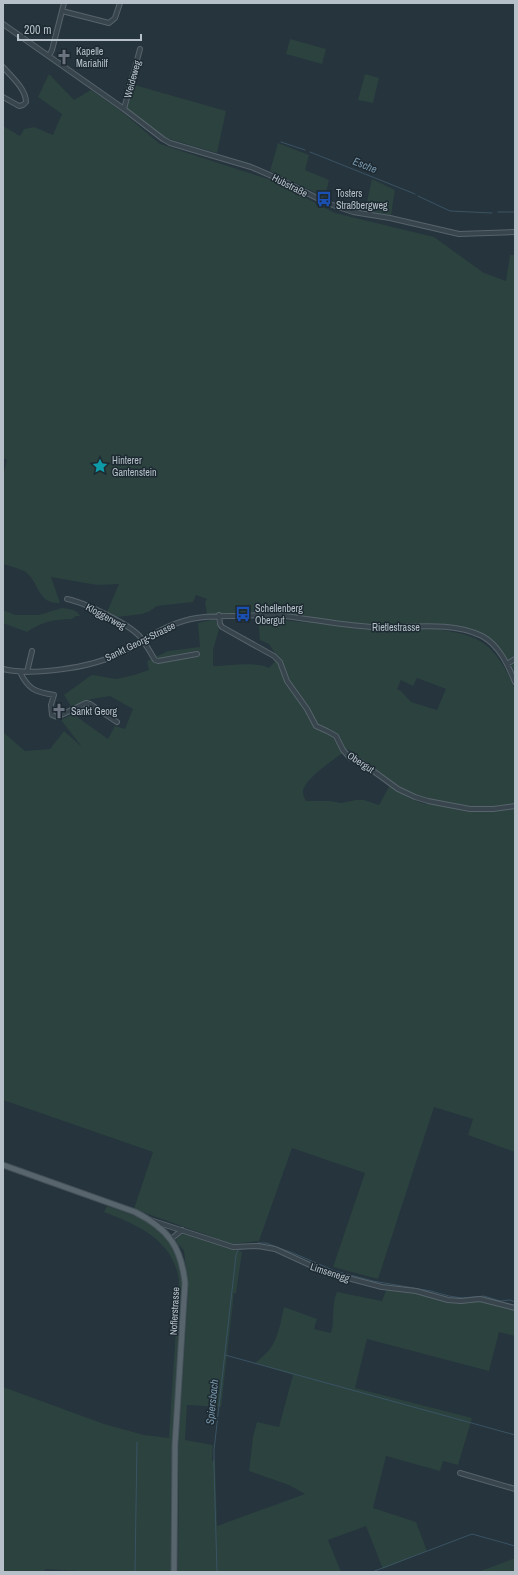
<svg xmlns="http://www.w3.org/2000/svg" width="518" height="1575" font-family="'Archivo Narrow',sans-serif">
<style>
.green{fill:#2b423f;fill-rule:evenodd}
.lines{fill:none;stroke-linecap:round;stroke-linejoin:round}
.stream{stroke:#3a5363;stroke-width:1}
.minor-casing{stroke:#57636b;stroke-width:6}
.major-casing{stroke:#455159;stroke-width:7}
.minor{stroke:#39454d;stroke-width:4}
.major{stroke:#58656d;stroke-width:5}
.labels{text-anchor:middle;stroke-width:3;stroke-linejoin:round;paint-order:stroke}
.poi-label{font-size:10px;fill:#b5c0c8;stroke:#1e2a32;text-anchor:start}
.street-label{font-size:10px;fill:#b5c0c8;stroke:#1e2a32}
.water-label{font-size:11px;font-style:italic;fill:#7796aa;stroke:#1e2a32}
</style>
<rect width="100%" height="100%" fill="#26343d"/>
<!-- green -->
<path class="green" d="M290 39 326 49 322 64 286 54Z
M49 74 74 100 91 90 121 111 160 144 271 180 335 213 434 237 484 273 506 281 510 255H515V673C509 662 503 651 494 642 482 630 455 627 438 629 446 631 455 632 463 634 493 642 503 663 515 689V1152L468 1135 473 1119 434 1107 378 1279 333 1267 365 1173 292 1148 259 1241 232 1244 134 1209 153 1152 3 1100V732L25 751 50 749 64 731 82 747 61 720 73 714 108 739 115 726 125 729 133 709 110 696 92 699 71 706 64 695 90 676 93 675 116 679 134 675 149 670 147 661 168 651 200 647 198 623 215 619 219 629 213 650V666C227 666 258 661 269 668L278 658 269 644 260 640 258 620 275 619 309 623 290 614 267 612 207 614 205 602 207 599 196 595 193 602 157 606 150 611 142 614 117 617 107 612 119 584 97 585 51 577 60 603C36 604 40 581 24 571 18 568 10 566 3 564V476L7 460 3 458V126L20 136 24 129 34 127 53 135 62 114 38 97ZM417 678 446 689 437 710 411 702 401 691 397 689 401 680 413 686ZM348 749 385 780 418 797 433 800V805C416 804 404 795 390 785L379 805 364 800H356L341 803 330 801H306C305 799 303 795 303 792 303 779 338 757 348 749Z
M365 74 379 78 373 103 358 100Z
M131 84 226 111 217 153 166 138 125 106Z
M278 143 309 155 305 170 329 180 325 197 270 171Z
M372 179 395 190 391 215 365 210Z
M62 608C69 609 77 609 80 616H76L72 619C55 619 41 622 27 632L3 623V610L15 615H39Z
M107 1206 144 1219 156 1228 170 1243 178 1258 181 1269 182 1288 174 1439V1572H92L45 1569 44 1572H3V1387L104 1424 144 1435 169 1438 179 1280C173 1240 138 1225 104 1212Z
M185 1234 242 1252 236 1293H234L221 1407 187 1405 185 1440 213 1445 212 1461 215 1459 217 1526 305 1494 289 1485 249 1471 253 1437 257 1422 279 1427 293 1375 255 1363C278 1346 278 1333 284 1307L317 1319 314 1329 331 1333C335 1320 331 1305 337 1292L382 1301 387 1288 416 1291 448 1300 480 1299 515 1308V1336L499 1332 489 1371 367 1339 355 1388 472 1418 458 1465 443 1461 440 1471 386 1456 373 1508 416 1522 427 1551 383 1569 366 1526 328 1540 341 1572H178L179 1435 188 1293 184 1250 177 1243 176 1240 180 1235Z
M515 1558V1572H478Z"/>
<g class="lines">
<!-- stream -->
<path class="stream" d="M281 142 305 150
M310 152 415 194
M418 196 450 211 492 213
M498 212H515
M258 1243H266L293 1253 335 1271 373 1281 431 1291 449 1296 462 1298 484 1296 500 1301 510 1300 515 1302
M225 1355 515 1435
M135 1572 137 1442
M217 1572 214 1466V1450L236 1255 238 1250 247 1248
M372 1572 472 1534 515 1546"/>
<defs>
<path id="minor" d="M62 11 109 23 115 18 120 3
M3 24 124 109 163 139 170 143 251 167 281 180 327 203 353 212 390 218 459 234 515 232
M49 56 52 50 64 3
M3 67C11 76 26 89 26 102L23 105 19 106 3 97
M124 109 140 49
M67 599C83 602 132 625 141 638 146 644 150 652 155 660L158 661 197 654
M219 615 220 624 222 627 274 656 280 662 287 681 307 709 316 726 327 731 336 736 343 750 350 758 361 762 398 789 415 797 428 801 470 809H493L515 806
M507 664 515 659
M3 669C33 676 90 668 118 654 142 642 164 625 191 619 208 615 225 616 242 616 253 616 264 614 275 615 307 618 339 625 371 627 407 629 448 620 482 636 499 645 508 665 515 682
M20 672C28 689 35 692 54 695L51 705 52 715 57 717 86 703 90 704 117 722
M27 672 32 651
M150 1220 233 1247 258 1246 275 1249 325 1272 382 1287 416 1291 448 1300 461 1301 480 1299 515 1308
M171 1239 182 1230
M460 1473 515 1489"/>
<path id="major" d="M3 1165 135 1212C169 1229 181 1247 185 1283L175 1445 174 1572"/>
</defs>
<!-- minor casing -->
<use href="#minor" class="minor-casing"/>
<!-- major casing -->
<use href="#major" class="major-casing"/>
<!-- minor -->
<use href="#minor" class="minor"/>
<!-- major -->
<use href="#major" class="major"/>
</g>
<!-- icons -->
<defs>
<symbol id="church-bare" viewBox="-9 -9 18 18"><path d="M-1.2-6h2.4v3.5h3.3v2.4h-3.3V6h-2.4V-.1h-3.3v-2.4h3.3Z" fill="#6b7280" stroke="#1e2a32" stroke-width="2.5" paint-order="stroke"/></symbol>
<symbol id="bus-bare" viewBox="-9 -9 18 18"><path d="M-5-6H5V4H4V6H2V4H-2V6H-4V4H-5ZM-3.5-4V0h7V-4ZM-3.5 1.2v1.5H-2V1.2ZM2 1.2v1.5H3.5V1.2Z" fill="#1a4fb4" stroke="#1e2a32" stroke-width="2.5" paint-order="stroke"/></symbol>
<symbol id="sight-bare" viewBox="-9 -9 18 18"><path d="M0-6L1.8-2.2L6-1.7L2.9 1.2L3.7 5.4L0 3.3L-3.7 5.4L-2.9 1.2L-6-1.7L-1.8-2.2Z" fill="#0f9aa8" stroke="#1e2a32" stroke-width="2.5" paint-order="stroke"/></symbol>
</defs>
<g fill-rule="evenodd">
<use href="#church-bare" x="53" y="46" width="22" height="22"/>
<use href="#bus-bare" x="313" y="188" width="22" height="22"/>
<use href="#sight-bare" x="89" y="455" width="22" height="22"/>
<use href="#bus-bare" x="232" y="603" width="22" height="22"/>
<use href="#church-bare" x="48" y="700" width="22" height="22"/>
</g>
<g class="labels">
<!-- poi labels -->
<g class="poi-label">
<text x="76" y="55">Kapelle<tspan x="76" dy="12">Mariahilf</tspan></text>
<text x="336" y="197">Tosters<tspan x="336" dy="12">Straßbergweg</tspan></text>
<text x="112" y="464">Hinterer<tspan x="112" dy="12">Gantenstein</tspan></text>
<text x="255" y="612">Schellenberg<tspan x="255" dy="12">Obergut</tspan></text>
<text x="71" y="715">Sankt Georg</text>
</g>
<!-- street labels -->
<g class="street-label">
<text transform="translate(132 79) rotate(-75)" y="4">Weideweg</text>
<text transform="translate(290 185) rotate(27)" y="4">Hubstraße</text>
<text transform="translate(106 616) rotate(28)" y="4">Kloggerweg</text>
<text x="396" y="631">Rietlestrasse</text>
<text transform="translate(140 641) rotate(-26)" y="4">Sankt Georg-Strasse</text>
<text transform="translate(361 762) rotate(33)" y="4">Obergut</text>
<text transform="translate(330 1272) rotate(18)" y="4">Limsenegg</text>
<text transform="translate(174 1311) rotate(-87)" y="4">Noflerstrasse</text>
</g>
<!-- water labels -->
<g class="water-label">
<text transform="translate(365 165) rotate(22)" y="4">Esche</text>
<text transform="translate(212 1402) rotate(-84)" y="4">Spiersbach</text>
</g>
</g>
<!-- border -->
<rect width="518" height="1575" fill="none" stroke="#b5c0c8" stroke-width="8"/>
<!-- scale -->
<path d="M18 34v6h123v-6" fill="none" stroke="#b5c0c8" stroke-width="2"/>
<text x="24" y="34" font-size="12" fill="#b5c0c8" stroke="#1e2a32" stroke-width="3" paint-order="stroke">200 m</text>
</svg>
